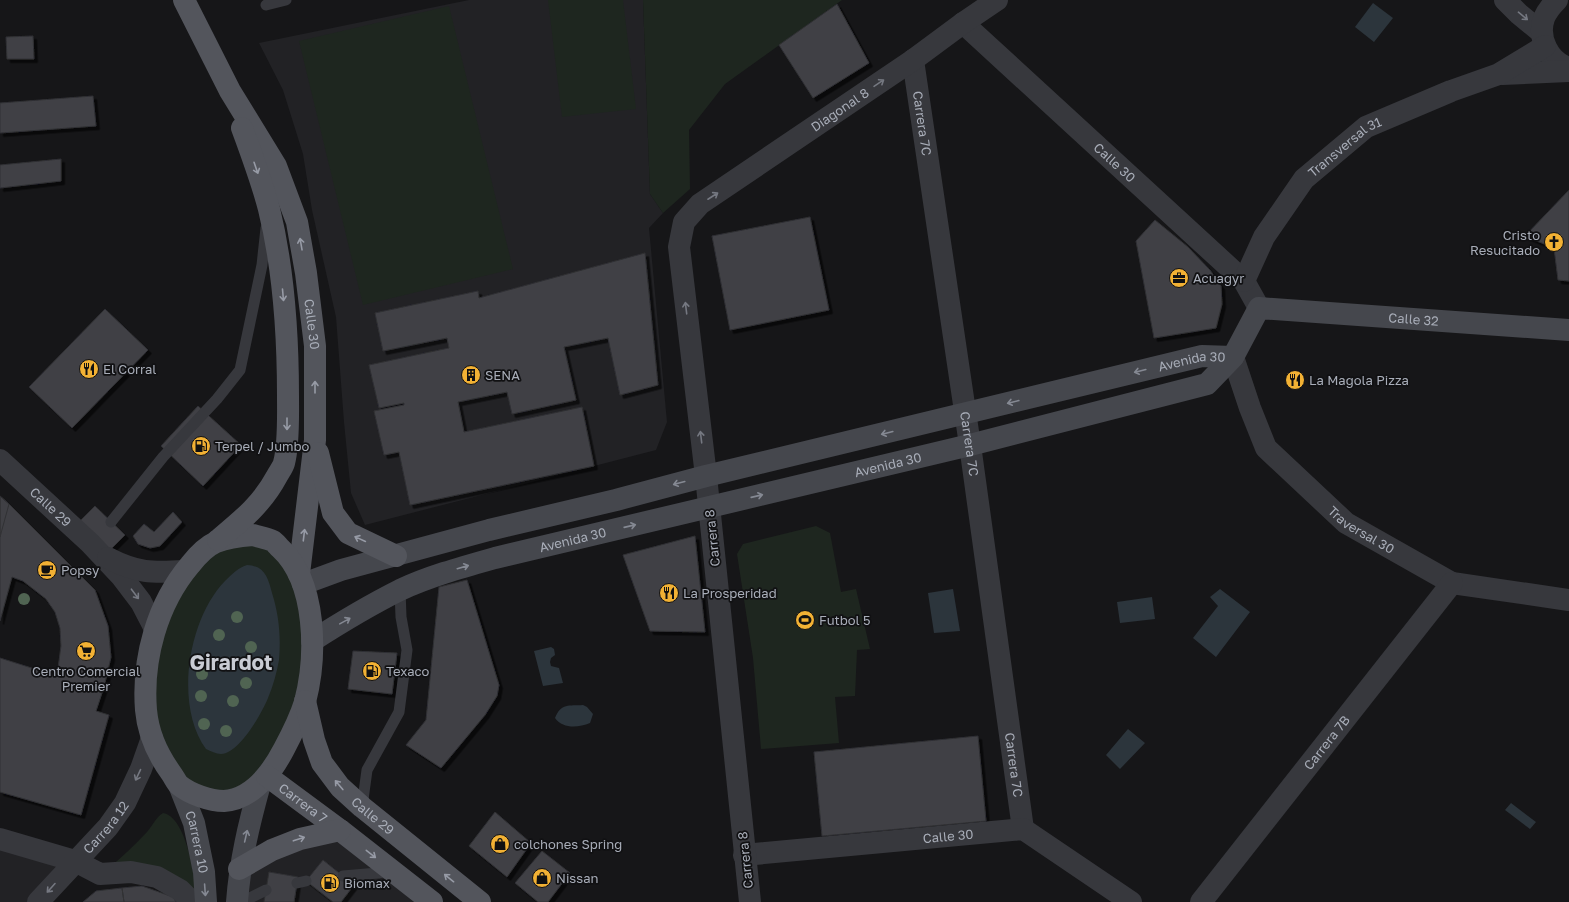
<svg xmlns="http://www.w3.org/2000/svg" width="1569" height="902" font-family="'Golos Text',sans-serif">
<style>
.built{fill:#222225}
.green{fill:#1e261f}
.water{fill:#2c353c}
.building{fill:#404145;stroke:#303034;filter:url(#shadow)}
.lines{fill:none;stroke-linecap:round;stroke-linejoin:round}
.lane{stroke:#37383d;stroke-width:11}
.street{stroke:#37383d;stroke-width:22}
.secondary{stroke:#45474d;stroke-width:22}
.primary{stroke:#53555c;stroke-width:22}
.tree{fill:#506452}
.oneway{stroke:#757881}
.oneway2{stroke:#979ba6}
.oneway3{stroke:#858993}
.labels{text-anchor:middle;stroke-width:3.5;stroke-linejoin:round;paint-order:stroke}
.street-label{font-size:13px;fill:#a8adb8;stroke:#111113}
.poi-label{font-size:13px;fill:#a8adb8;stroke:#111113;text-anchor:start}
.town-label{font-size:21px;font-weight:bold;fill:#c9ccd4;stroke:#111113}
</style>
<defs>
<filter id="shadow"><feDropShadow dx="3.5" dy="3.5" stdDeviation="0" flood-color="#0009"/></filter>
</defs>
<rect width="100%" height="100%" fill="#161618"/>
<!-- built -->
<path class="built" d="M469 0H643L650 194 663 213 649 228 667 422 656 450 365 525 351 493 344 422 336 317 312 210 303 154 283 90 259 43Z
M342 834 432 902H236L240 871Z
M0 839 75 861 38 902H0Z"/>
<!-- green -->
<path class="green" d="M548 0H623L636 109 562 117Z
M643 0H842L725 84 689 130 690 189 663 213 650 194Z
M449 6 513 269 363 305 299 41Z
M816 526 830 533 841 592 856 589 870 649 857 650 855 696 835 697 839 743 761 749 753 658 737 554 743 544Z
M232 537 287 554 312 641 279 759 224 801 164 764 146 711 171 590Z
M163 813C186 817 194 874 197 893L109 868C122 857 135 845 147 832 153 825 156 817 163 813Z"/>
<!-- water -->
<path class="water" d="M1373 3 1393 18 1374 42 1355 27Z
M247 565C265 566 268 578 272 593 279 615 281 637 279 660 277 672 273 686 268 698 262 713 239 754 221 754 216 754 211 751 206 749 174 705 188 619 225 581 232 574 238 568 247 565Z
M953 589 960 631 934 633 928 593Z
M1220 589 1250 612 1216 657 1193 638 1218 606 1210 597Z
M1152 597 1155 619 1120 623 1117 602Z
M551 647 554 649 555 655 551 658 550 662 551 666 559 668 563 683 543 686 534 651Z
M583 705 587 707 593 714 590 723C578 728 563 729 555 718 561 703 569 706 583 705Z
M1128 729 1145 743 1120 769 1106 755Z
M1511 803 1536 822 1530 829 1505 810Z"/>
<!-- building -->
<path class="building" d="M837 4 869 63 813 98 779 45Z
M33 36 34 59H7L6 37Z
M93 96 96 126 0 133V103Z
M61 159V181L0 188V165Z
M1569 190V281L1558 280 1554 248 1525 236Z
M810 217 829 310 730 330 712 236Z
M1155 220 1188 247 1210 270 1221 286 1222 304 1216 328 1154 338 1136 241Z
M645 253 658 385 620 395 608 338 564 347 576 400 512 414 507 392 458 402 464 432 582 407 594 466 410 505 399 452 384 455 374 411 404 405V403L379 408 369 365 449 348 447 338 383 351 375 313 478 291 479 298Z
M105 309 148 350 72 428 29 387Z
M198 406 241 445 203 486 161 446Z
M0 496 9 504 95 590 108 626 111 657 104 687 96 711 109 715 81 815 0 792V658L57 676 61 646 60 628 55 612 46 599 23 581 12 577 0 621Z
M0 496 9 504 0 537Z
M95 506 125 535 107 553 77 524Z
M173 512 182 522 160 546 150 548 138 544 133 536 144 524 154 532Z
M695 536 705 632 650 631 623 555Z
M467 580 499 685 497 696 485 715 441 768 406 745 426 720 439 587Z
M353 651 397 653 392 694 348 689Z
M978 736 986 821 822 836 814 752Z
M495 812 531 843 507 877 469 846Z
M542 851 570 873 548 902H538L515 883Z
M323 860 354 885 341 902H333L306 881Z
M269 872 298 877 294 902H264Z
M142 886 173 897 176 902H124L122 888Z
M122 888 124 902H83L96 891Z"/>
<g class="lines">
<!-- lane -->
<path class="lane" d="M266 5 286 0
M111 522 163 457 217 399 240 370 262 265 266 228
M362 807 367 770 399 712 407 650 401 617 400 590
M343 876 378 873 392 870
M297 883 306 881
M242 902 266 890"/>
<!-- street -->
<g class="street">
<path d="M1505 0 1519 14 1541 32"/>
<path d="M1557 0C1552 5 1547 11 1544 18 1537 38 1549 62 1569 68"/>
<path id="s1" d="M963 23 1244 281 1259 308"/>
<path id="s2" d="M913 60 970 445 1023 829"/>
<path d="M1502 74 1569 71"/>
<path id="s3" d="M1244 281 1264 237 1304 179 1366 127 1451 91 1499 74 1545 46"/>
<path id="s4" d="M1233 357 1250 408 1266 448 1346 523 1452 583 1569 600"/>
<path id="s5" d="M0 460 90 543 122 577 141 602 155 629"/>
<path d="M108 558C137 573 152 573 184 571"/>
<path d="M0 839 75 861 100 874 131 872 157 877 180 890 192 902"/>
<path id="s6" d="M744 855 1023 829 1131 902"/>
<path id="s7" d="M38 902 108 827 125 803 141 769 152 738"/>
<path id="s8" d="M750 902 706 476 679 247 684 222 700 204 913 60 963 23 997 0"/>
<path id="s9" d="M1201 902 1452 583"/>
</g>
<!-- secondary -->
<g class="secondary">
<path id="s10" d="M303 584 341 570 489 530 616 500 706 476 1202 356 1233 357"/>
<path id="s11" d="M312 641C340 623 370 605 400 590 430 576 463 567 495 558L970 445 1207 384 1233 357 1259 308 1569 330"/>
<path id="s12" d="M179 785 194 823 204 872 206 902"/>
<path d="M237 902C240 861 249 824 260 784"/>
</g>
<!-- primary -->
<g class="primary">
<path id="s13" d="M184 0 230 91 276 166 297 222 306 273 315 346V440L299 574"/>
<path d="M318 453 333 513 348 533 396 556"/>
<path d="M253 535C259 537 267 538 273 541 275 542 278 546 280 548 317 582 317 656 305 702 300 718 292 734 284 749 272 772 253 799 224 801 210 801 190 794 179 785 176 782 174 777 171 773 158 755 148 733 146 710 142 659 157 604 190 565 197 556 205 547 216 542 228 537 240 536 253 535Z"/>
<path d="M218 540C242 520 262 504 277 476 279 472 283 467 284 463 289 445 288 415 288 396 288 333 284 270 269 209 262 182 252 155 242 128"/>
<path id="s14" d="M305 701 314 740 322 763 340 787 362 807 480 902"/>
<path id="s15" d="M267 776 340 830 432 902"/>
<path d="M239 869 272 850 300 839 340 830"/>
</g>
</g>
<!-- trees -->
<g class="tree">
<circle cx="24" cy="599" r="6"/>
<circle cx="237" cy="617" r="6"/>
<circle cx="219" cy="635" r="6"/>
<circle cx="251" cy="647" r="6"/>
<circle cx="202" cy="674" r="6"/>
<circle cx="246" cy="683" r="6"/>
<circle cx="201" cy="696" r="6"/>
<circle cx="233" cy="701" r="6"/>
<circle cx="204" cy="724" r="6"/>
<circle cx="226" cy="731" r="6"/>
</g>
<!-- one-way arrows -->
<defs><path id="oneway-shaft" d="M-6 0H5M1.5-3L5.5 0L1.5 3" fill="none" stroke-width="1.6" stroke-linecap="round" stroke-linejoin="round"/></defs>
<g class="oneway">
<use href="#oneway-shaft" transform="translate(1523 16) rotate(40)"/>
<use href="#oneway-shaft" transform="translate(879 83) rotate(-34)"/>
<use href="#oneway-shaft" transform="translate(713 196) rotate(-33)"/>
<use href="#oneway-shaft" transform="translate(686 308) rotate(-97)"/>
<use href="#oneway-shaft" transform="translate(701 437) rotate(-97)"/>
<use href="#oneway-shaft" transform="translate(135 594) rotate(53)"/>
<use href="#oneway-shaft" transform="translate(138 775) rotate(115)"/>
<use href="#oneway-shaft" transform="translate(51 888) rotate(132)"/>
</g>
<g class="oneway2">
<use href="#oneway-shaft" transform="translate(256 168) rotate(71)"/>
<use href="#oneway-shaft" transform="translate(301 244) rotate(-100)"/>
<use href="#oneway-shaft" transform="translate(283 295) rotate(85)"/>
<use href="#oneway-shaft" transform="translate(315 387) rotate(-90)"/>
<use href="#oneway-shaft" transform="translate(287 424) rotate(90)"/>
<use href="#oneway-shaft" transform="translate(304 535) rotate(-83)"/>
<use href="#oneway-shaft" transform="translate(360 539) rotate(-155)"/>
<use href="#oneway-shaft" transform="translate(339 785) rotate(-130)"/>
<use href="#oneway-shaft" transform="translate(299 839) rotate(-18)"/>
<use href="#oneway-shaft" transform="translate(371 854) rotate(38)"/>
<use href="#oneway-shaft" transform="translate(449 878) rotate(-141)"/>
</g>
<g class="oneway3">
<use href="#oneway-shaft" transform="translate(1140 371) rotate(166)"/>
<use href="#oneway-shaft" transform="translate(1013 402) rotate(166)"/>
<use href="#oneway-shaft" transform="translate(887 433) rotate(166)"/>
<use href="#oneway-shaft" transform="translate(679 483) rotate(165)"/>
<use href="#oneway-shaft" transform="translate(757 496) rotate(-13)"/>
<use href="#oneway-shaft" transform="translate(630 526) rotate(-13)"/>
<use href="#oneway-shaft" transform="translate(463 567) rotate(-16)"/>
<use href="#oneway-shaft" transform="translate(345 621) rotate(-29)"/>
<use href="#oneway-shaft" transform="translate(246 836) rotate(-77)"/>
<use href="#oneway-shaft" transform="translate(205 890) rotate(86)"/>
</g>
<!-- icons -->
<defs>
<symbol id="church-disc" viewBox="-11 -11 22 22"><circle r="9.5" fill="#f2b134" stroke="#111113"/><path d="M-1.2-6h2.4v3.5h3.3v2.4h-3.3V6h-2.4V-.1h-3.3v-2.4h3.3Z" fill="#111"/></symbol>
<symbol id="office-disc" viewBox="-11 -11 22 22"><circle r="9.5" fill="#f2b134" stroke="#111113"/><path d="M-6-3h4V-5.5h4V-3h4V5H-6ZM-1-4.5V-3h2v-1.5ZM-6 0V1H6V0Z" fill="#111"/></symbol>
<symbol id="restaurant-disc" viewBox="-11 -11 22 22"><circle r="9.5" fill="#f2b134" stroke="#111113"/><path d="M-5-6h1v4h1v-4h1v4h1v-4h1v5L-1.5 .5V6h-2V.5L-5-1ZM5-6V6H3V1.5H1.5Q1.5-4 5-6Z" fill="#111"/></symbol>
<symbol id="building-disc" viewBox="-11 -11 22 22"><circle r="9.5" fill="#f2b134" stroke="#111113"/><path d="M-4-6H4V6H1V3H-1V6H-4ZM-2.5-4.3h1.7v1.8h-1.7ZM.8-4.3h1.7v1.8H.8ZM-2.5-1h1.7V.8h-1.7ZM.8-1h1.7V.8H.8Z" fill="#111"/></symbol>
<symbol id="fuel-disc" viewBox="-11 -11 22 22"><circle r="9.5" fill="#f2b134" stroke="#111113"/><path d="M-5.5-6h7V0h2V4h1.3V-2.5L3-4.5l.8-.8L6-3V5H2.5V1h-1V6h-7ZM-4.2-4.7v3.2H.2V-4.7Z" fill="#111"/></symbol>
<symbol id="cafe-disc" viewBox="-11 -11 22 22"><circle r="9.5" fill="#f2b134" stroke="#111113"/><path d="M-5.5-4.5H6V0H3Q3 3.5 0 3.5H-2.5Q-5.5 3.5-5.5 0ZM3-3.2v2h1.7v-2ZM-6 4.5H4V6H-6Z" fill="#111"/></symbol>
<symbol id="stadium-disc" viewBox="-11 -11 22 22"><circle r="9.5" fill="#f2b134" stroke="#111113"/><path d="M0-5a6.5 5 0 1 0 0 10a6.5 5 0 1 0 0-10ZM-3.5-1.8h7v3.6h-7Z" fill="#111"/></symbol>
<symbol id="supermarket-disc" viewBox="-11 -11 22 22"><circle r="9.5" fill="#f2b134" stroke="#111113"/><path d="M-6-5.5h2.5l.6 2H6L4.5 2H-2.5L-4.4-4H-6ZM-1.5 3.2a1.3 1.3 0 1 0 .1 0ZM3 3.2a1.3 1.3 0 1 0 .1 0Z" fill="#111"/></symbol>
<symbol id="shop-disc" viewBox="-11 -11 22 22"><circle r="9.5" fill="#f2b134" stroke="#111113"/><path d="M-5-2.5h2.3a2.7 3.5 0 0 1 5.4 0H5L5.5 6h-11ZM-1.5-2.5h3a1.5 2.3 0 0 0-3 0Z" fill="#111"/></symbol>
</defs>
<g fill-rule="evenodd">
<use href="#church-disc" x="1543" y="231" width="22" height="22"/>
<use href="#office-disc" x="1168" y="267" width="22" height="22"/>
<use href="#restaurant-disc" x="78" y="358" width="22" height="22"/>
<use href="#building-disc" x="460" y="364" width="22" height="22"/>
<use href="#restaurant-disc" x="1284" y="369" width="22" height="22"/>
<use href="#fuel-disc" x="190" y="435" width="22" height="22"/>
<use href="#cafe-disc" x="36" y="559" width="22" height="22"/>
<use href="#restaurant-disc" x="658" y="582" width="22" height="22"/>
<use href="#stadium-disc" x="794" y="609" width="22" height="22"/>
<use href="#supermarket-disc" x="75" y="640" width="22" height="22"/>
<use href="#fuel-disc" x="361" y="660" width="22" height="22"/>
<use href="#shop-disc" x="489" y="833" width="22" height="22"/>
<use href="#shop-disc" x="531" y="867" width="22" height="22"/>
<use href="#fuel-disc" x="319" y="872" width="22" height="22"/>
</g>
<g class="labels">
<!-- street labels -->
<g class="street-label">
<text dy="5" stroke="none"><textPath href="#s8" startOffset="877">Diagonal 8</textPath></text>
<text dy="5" stroke="none"><textPath href="#s2" startOffset="64">Carrera 7C</textPath></text>
<text dy="5" stroke="none"><textPath href="#s3" startOffset="171">Transversal 31</textPath></text>
<text dy="5" stroke="none"><textPath href="#s1" startOffset="206">Calle 30</textPath></text>
<text dy="5" stroke="none"><textPath href="#s11" startOffset="1183">Calle 32</textPath></text>
<text dy="5" stroke="none"><textPath href="#s13" startOffset="353">Calle 30</textPath></text>
<text dy="5" stroke="none"><textPath href="#s10" startOffset="917">Avenida 30</textPath></text>
<text dy="5" stroke="none"><textPath href="#s2" startOffset="388">Carrera 7C</textPath></text>
<text dy="5" stroke="none"><textPath href="#s11" startOffset="606">Avenida 30</textPath></text>
<text dy="5" stroke="none"><textPath href="#s5" startOffset="69">Calle 29</textPath></text>
<text dy="5" stroke="none"><textPath href="#s4" startOffset="223">Traversal 30</textPath></text>
<text transform="translate(712 538) rotate(-96)" y="5">Carrera 8</text>
<text dy="5" stroke="none"><textPath href="#s11" startOffset="282">Avenida 30</textPath></text>
<text dy="5" stroke="none"><textPath href="#s9" startOffset="203">Carrera 7B</textPath></text>
<text dy="5" stroke="none"><textPath href="#s2" startOffset="712">Carrera 7C</textPath></text>
<text dy="5" stroke="none"><textPath href="#s15" startOffset="45">Carrera 7</textPath></text>
<text dy="5" stroke="none"><textPath href="#s14" startOffset="138">Calle 29</textPath></text>
<text dy="5" stroke="none"><textPath href="#s7" startOffset="101">Carrera 12</textPath></text>
<text dy="5" stroke="none"><textPath href="#s6" startOffset="205">Calle 30</textPath></text>
<text dy="5" stroke="none"><textPath href="#s12" startOffset="60">Carrera 10</textPath></text>
<text transform="translate(745 860) rotate(-96)" y="5">Carrera 8</text>
</g>
<!-- poi labels -->
<g class="poi-label">
<text x="1540" y="240" text-anchor="end">Cristo<tspan x="1540" dy="15">Resucitado</tspan></text>
<text x="1193" y="283">Acuagyr</text>
<text x="103" y="374">El Corral</text>
<text x="485" y="380">SENA</text>
<text x="1309" y="385">La Magola Pizza</text>
<text x="215" y="451">Terpel / Jumbo</text>
<text x="61" y="575">Popsy</text>
<text x="683" y="598">La Prosperidad</text>
<text x="819" y="625">Futbol 5</text>
<text x="86" y="676" text-anchor="middle">Centro Comercial<tspan x="86" dy="15">Premier</tspan></text>
<text x="386" y="676">Texaco</text>
<text x="514" y="849">colchones Spring</text>
<text x="556" y="883">Nissan</text>
<text x="344" y="888">Biomax</text>
</g>
<!-- town labels -->
<g class="town-label">
<text x="231" y="670">Girardot</text>
</g>
</g>
</svg>
